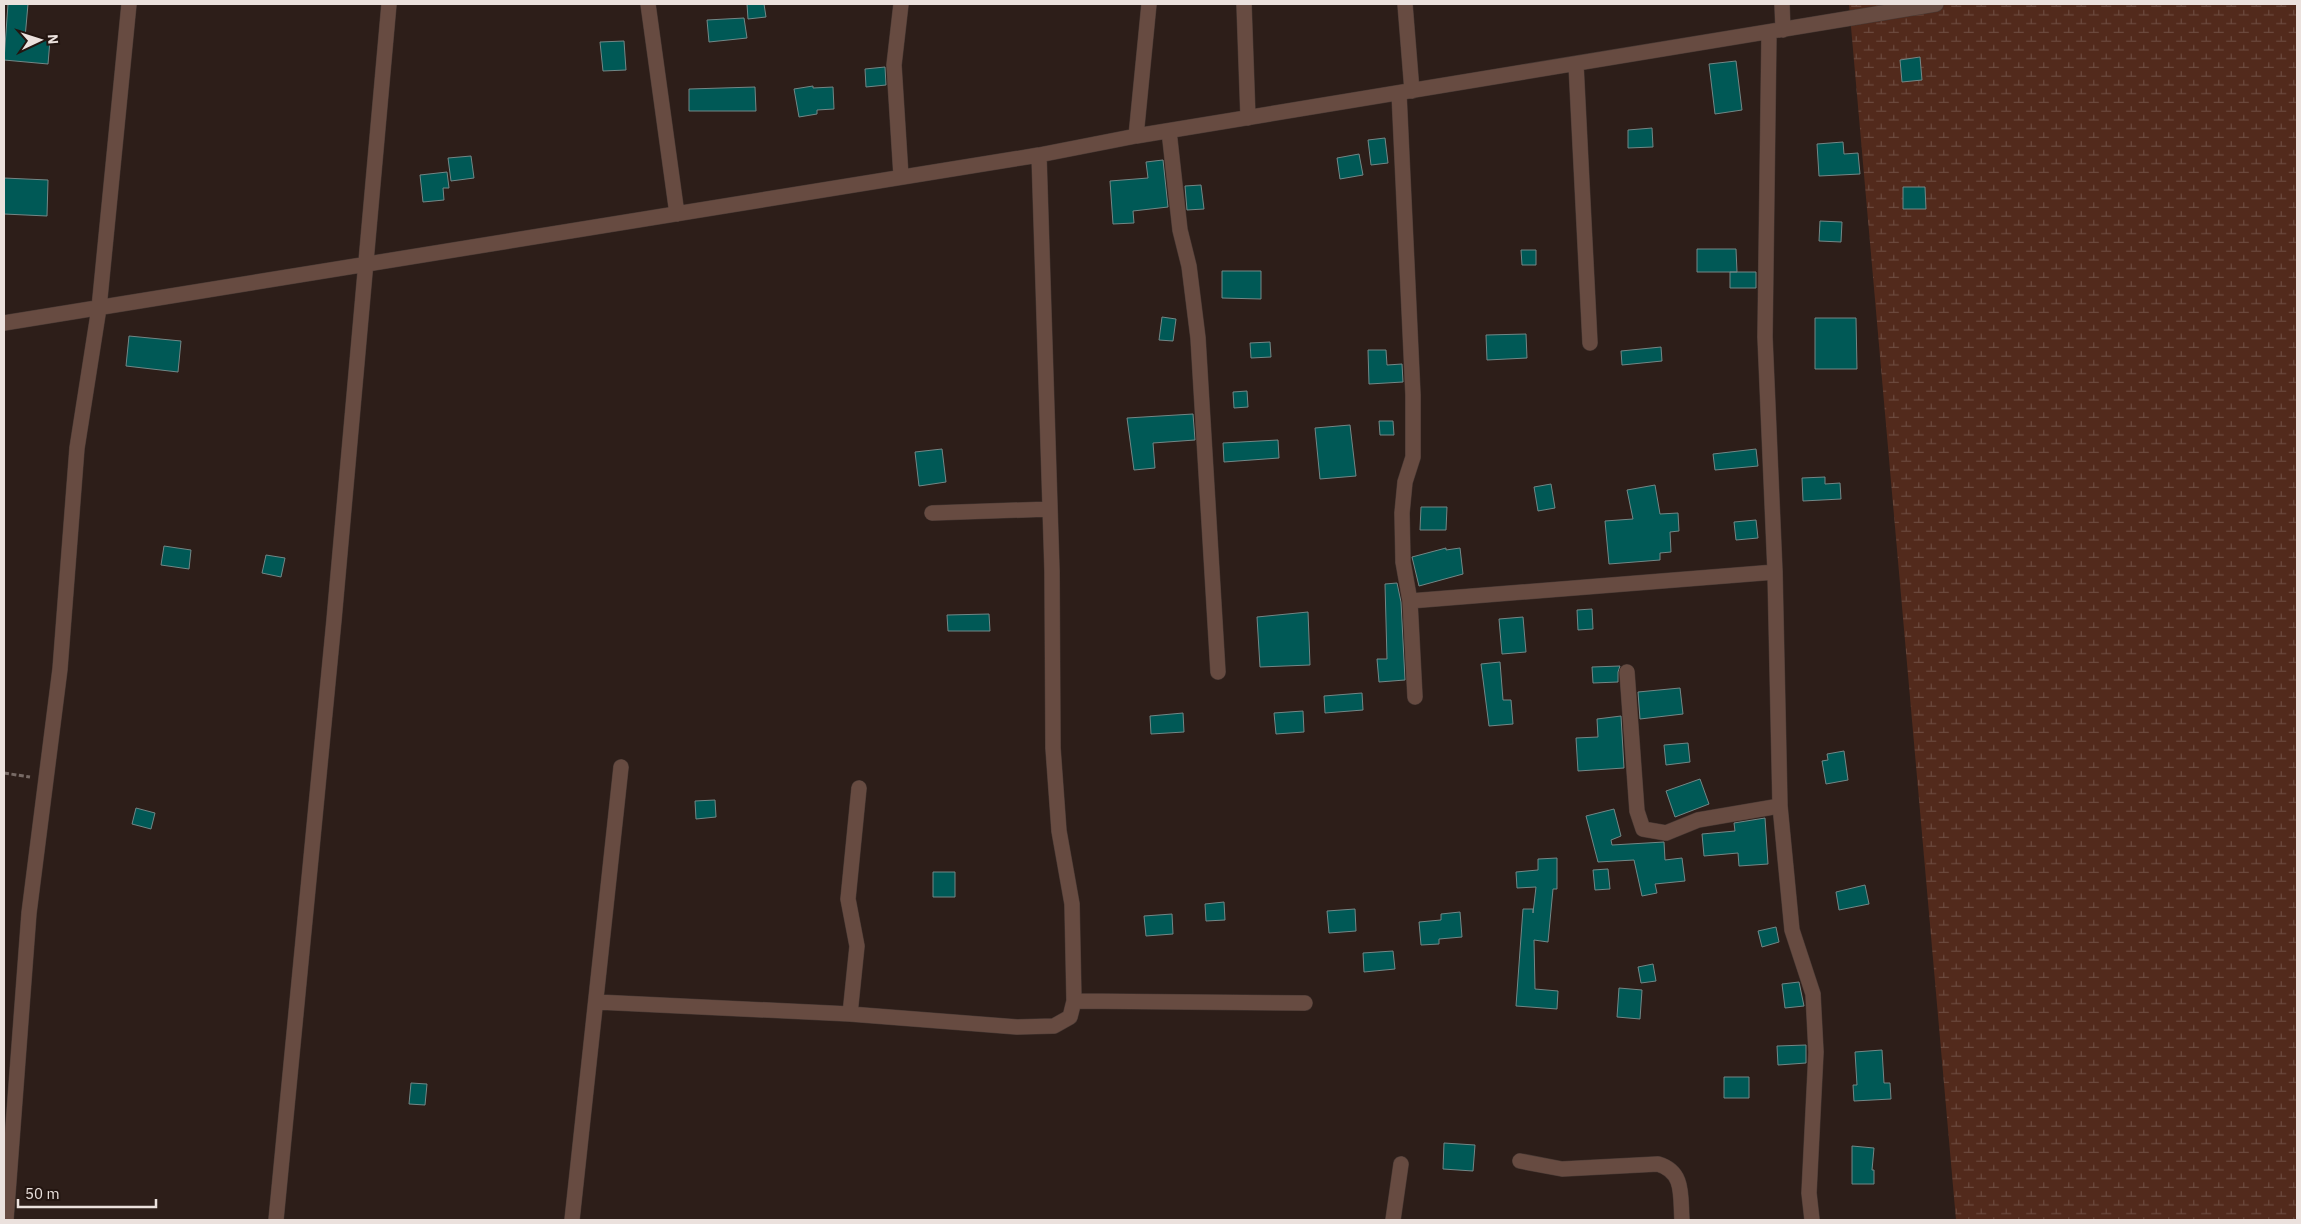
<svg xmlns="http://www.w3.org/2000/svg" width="2301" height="1224" font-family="'IBM Plex Sans',sans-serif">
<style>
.wetland{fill:url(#wetland-marsh)}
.building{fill:#005956;stroke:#728786}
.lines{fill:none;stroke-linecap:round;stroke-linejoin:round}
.minor-casing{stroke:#483934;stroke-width:16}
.path{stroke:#776a65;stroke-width:3;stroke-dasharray:5 2.5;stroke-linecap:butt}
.minor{stroke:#674b41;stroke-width:15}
</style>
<defs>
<pattern id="wetland-marsh" width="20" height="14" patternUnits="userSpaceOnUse" patternTransform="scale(1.25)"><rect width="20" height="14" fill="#522a1c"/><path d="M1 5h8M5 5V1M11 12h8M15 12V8" fill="none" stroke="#6b493d"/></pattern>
</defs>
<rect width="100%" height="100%" fill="#2d1e19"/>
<!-- wetland -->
<path class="wetland" d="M1849 4H2297V1220H1956Z"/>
<!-- building -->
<path class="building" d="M8 4H28L25 38 50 40 48 64 4 60Z
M747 4H764L766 17 748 19Z
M744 18 747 38 709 42 707 20Z
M624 41 626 70 603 71 600 42Z
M1920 57 1922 80 1902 82 1900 60Z
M1736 61 1742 110 1715 114 1709 64Z
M885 67 886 85 866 87 865 69Z
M813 86V88L833 87 834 109 817 110V114L799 117 794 89Z
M755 87 756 111H689V89Z
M1652 128 1653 147 1628 148V130Z
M1385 138 1388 163 1371 165 1368 140Z
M1843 142 1844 154 1858 153 1860 174 1819 176 1817 144Z
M1359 154 1363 175 1340 179 1337 158Z
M471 156 474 178 451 181 448 158Z
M1163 160 1168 207 1133 211 1134 223 1113 224 1110 181 1148 178 1146 162Z
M447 172 449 188H443L444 200 423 202 420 175Z
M4 178 48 180 47 216 4 214Z
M1201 185 1204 209 1187 210 1185 186Z
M1903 187H1925L1926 209H1903Z
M1820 221 1842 222 1841 242 1819 241Z
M1697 249H1736L1737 272H1697Z
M1521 250H1536V265H1522Z
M1222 271H1261V299L1222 298Z
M1730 272H1756V288H1730Z
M1162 317 1176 319 1173 341 1159 340Z
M1815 318H1856L1857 369H1815Z
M1526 334 1527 358 1487 360 1486 335Z
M129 336 181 341 178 372 126 366Z
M1270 342 1271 357 1251 358 1250 343Z
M1661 347 1662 361 1622 365 1621 351Z
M1368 350H1386L1387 365 1402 364 1403 382 1369 384Z
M1247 391 1248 407 1234 408 1233 392Z
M1193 414 1195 440 1153 443 1155 468 1134 470 1127 418Z
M1379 421H1393L1394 435H1380Z
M1350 425 1356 476 1320 479 1315 428Z
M1278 440 1279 458 1224 462 1223 443Z
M942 449 946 482 919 486 915 452Z
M1756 449 1758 466 1715 470 1713 454Z
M1825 477V484L1840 483 1841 499 1803 501 1802 478Z
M1551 484 1555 508 1538 511 1534 487Z
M1655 485 1660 514 1678 513 1679 531 1670 532 1671 552 1660 553V560L1609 564 1605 521 1633 519 1627 490Z
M1421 507H1447L1446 530H1420Z
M1756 520 1758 538 1736 540 1734 522Z
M164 546 191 550 189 569 161 565Z
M1446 548V550L1460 548 1463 574 1419 586 1412 557Z
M266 555 285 558 281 577 262 573Z
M1397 583 1401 602 1405 680 1379 682 1377 659H1387L1385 584Z
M1592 609 1593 629 1578 630 1577 610Z
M1308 612 1310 665 1260 667 1257 617Z
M989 614 990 631H948L947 615Z
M1523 617 1526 652 1502 654 1499 619Z
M1500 662 1503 700H1511L1513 724 1489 726 1481 664Z
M1620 666 1618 672V682L1593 683 1592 667Z
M1680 688 1683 714 1640 719 1638 692Z
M1362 693 1363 710 1325 713 1324 696Z
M1303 711 1304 732 1276 734 1274 713Z
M1183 713 1184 732 1151 734 1150 716Z
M1621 716 1624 768 1578 771 1576 738 1598 737 1597 719Z
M1688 743 1690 762 1666 765 1664 745Z
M1844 751 1848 780 1826 784 1822 761 1828 760 1827 754Z
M1700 779 1709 804 1675 817 1666 791Z
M715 800 716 817 696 819 695 801Z
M136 808 155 813 151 829 132 824Z
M1614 809 1621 836 1611 840 1612 845 1664 842 1665 860 1682 858 1685 881 1655 884 1657 893 1642 896 1634 860 1598 862 1586 816Z
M1765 818 1768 864 1739 866 1738 853 1704 856 1702 834 1735 831 1734 823Z
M1557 858V889H1553L1548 942 1534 940 1535 989 1558 991 1557 1009 1516 1006 1523 909H1533V913L1536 887 1517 888 1516 872 1538 870V859Z
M1608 869 1610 889 1595 890 1593 870Z
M933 872H955V897H933Z
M1865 885 1869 904 1839 910 1836 892Z
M1224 902 1225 920 1206 921 1205 904Z
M1355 909 1356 931 1329 933 1327 911Z
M1460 912 1462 937 1439 939V944L1421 945 1419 922 1441 920V914Z
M1172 914 1173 934 1146 936 1144 916Z
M1776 927 1779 942 1762 947 1758 931Z
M1393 951 1395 969 1364 972 1363 953Z
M1653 964 1656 981 1641 983 1638 967Z
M1799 982 1804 1006 1785 1008 1782 984Z
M1619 988 1642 990 1640 1019 1617 1017Z
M1806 1045V1063L1778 1065 1777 1046Z
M1882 1050 1884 1083H1890L1891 1099 1854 1101 1853 1085H1857L1855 1052Z
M1724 1077H1749V1098H1724Z
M411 1083 427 1084 425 1105 409 1104Z
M1444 1143 1475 1145 1473 1171 1443 1169Z
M1852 1146 1874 1148 1872 1170H1874V1184H1852Z"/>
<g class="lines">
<defs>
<path id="minor" d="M648 4 677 214
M901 4 894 65 901 176
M1244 4 1248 118
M1405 4 1412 91
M1782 4 1783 30
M1769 33 1765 337 1775 572 1780 806 1792 930 1813 994 1816 1052 1809 1193 1812 1220
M1576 64 1590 343
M1399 93 1413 395V457L1405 482 1402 513 1403 562 1410 601 1415 697
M1169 131 1180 230 1189 266 1198 338 1218 672
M1136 136 1149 4
M4 323 1039 155 1136 136 1936 4
M932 513 1050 509
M1410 601 1775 572
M1627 672 1637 811 1643 829 1666 833 1698 820 1780 806
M1074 1001 1305 1003
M597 1002 850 1014 1017 1027 1054 1026 1070 1017 1074 1001 1072 904 1059 831 1053 748 1052 571 1039 155
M850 1014 857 946 848 899 859 788
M1520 1161 1562 1169 1658 1164C1685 1172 1680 1196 1682 1220
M6 1220 29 913 60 669 77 448 99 308 129 4
M276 1220 334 620 389 4
M572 1220 621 767
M1393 1220 1401 1164"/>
</defs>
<!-- minor casing -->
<use href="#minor" class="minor-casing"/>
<!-- path -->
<path class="path" d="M4 773 30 777"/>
<!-- minor -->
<use href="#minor" class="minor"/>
</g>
<!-- border -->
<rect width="2301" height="1224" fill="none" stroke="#ebe1dd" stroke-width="10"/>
<!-- north arrow -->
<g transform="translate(40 40) rotate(86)" stroke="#231510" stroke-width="4" paint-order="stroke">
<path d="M0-4L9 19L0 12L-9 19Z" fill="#ebe1dd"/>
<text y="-8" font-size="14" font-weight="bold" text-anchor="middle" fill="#ebe1dd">N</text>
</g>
<!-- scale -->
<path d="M18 1199v8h138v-8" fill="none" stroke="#ebe1dd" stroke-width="2.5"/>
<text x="25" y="1199" font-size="15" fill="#ebe1dd" stroke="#231510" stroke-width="4" paint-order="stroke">50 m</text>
</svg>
